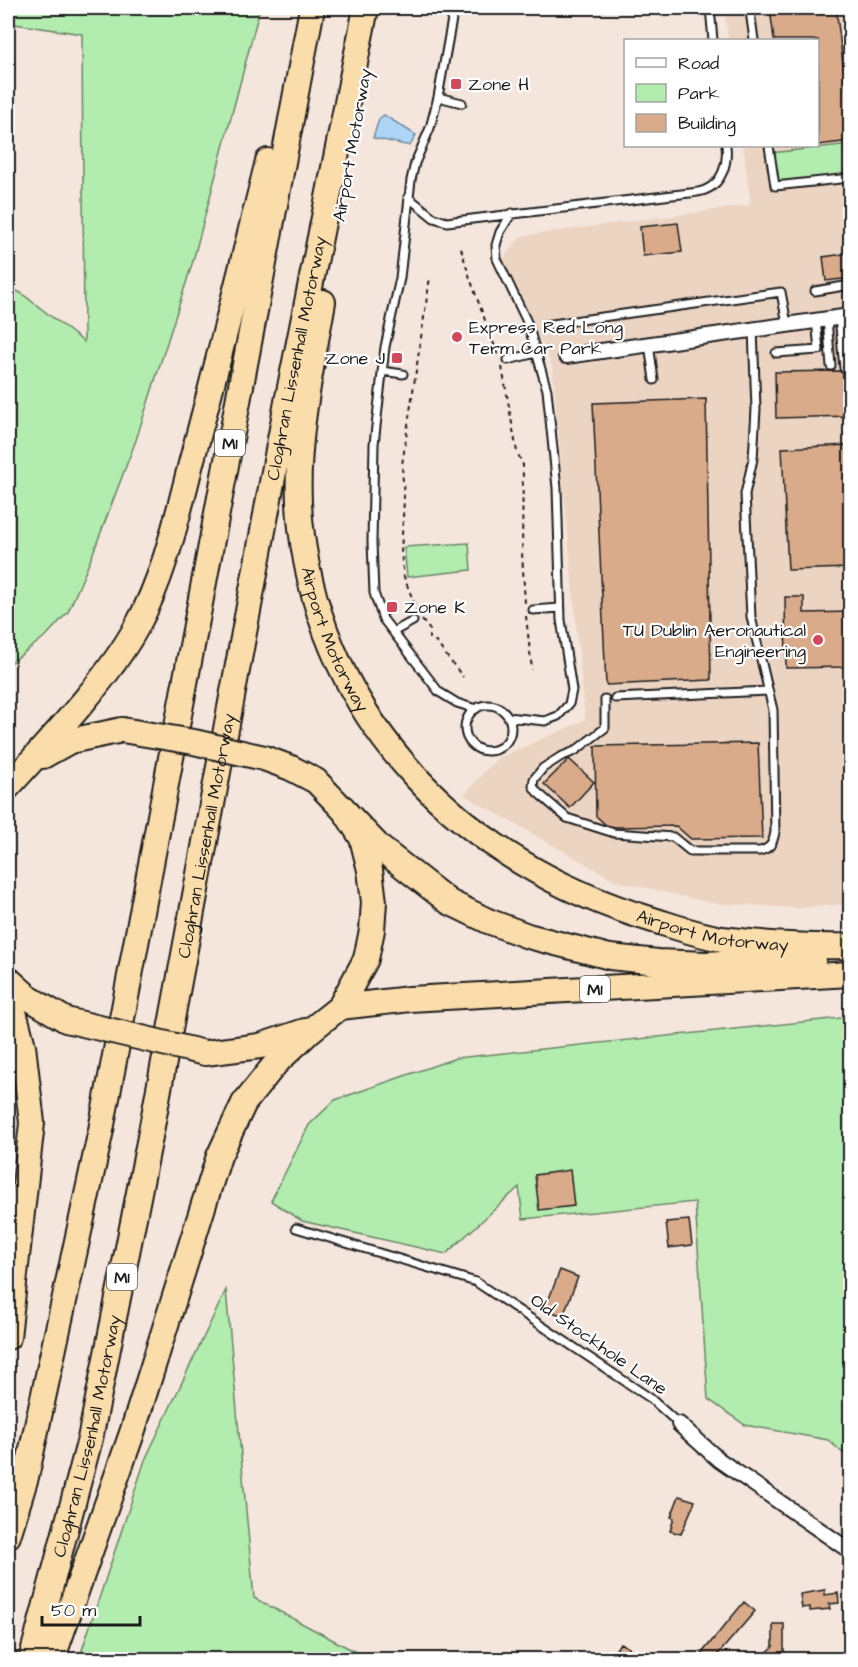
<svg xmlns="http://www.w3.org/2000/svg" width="858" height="1667" font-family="'Architects Daughter',sans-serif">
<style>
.built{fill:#ecd4c3}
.green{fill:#b3ecaf;stroke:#688466;stroke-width:1.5}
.water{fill:#acd5f6;stroke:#728b9f;stroke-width:1.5}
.building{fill:#d9ab8a;stroke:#1c1c1c;stroke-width:1.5}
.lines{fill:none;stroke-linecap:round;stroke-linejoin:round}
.service-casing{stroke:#1c1c1c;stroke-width:11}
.minor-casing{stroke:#1c1c1c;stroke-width:18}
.motorway-casing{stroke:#1c1c1c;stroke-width:28}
.path{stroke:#1c1c1c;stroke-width:2;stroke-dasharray:4.5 4.5;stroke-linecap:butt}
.service{stroke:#fff;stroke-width:7}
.minor{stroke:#fff;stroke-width:14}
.motorway{stroke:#fbddab;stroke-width:24}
.motorway-bridge-casing{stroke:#1c1c1c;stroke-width:28;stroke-linecap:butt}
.motorway-bridge{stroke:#fbddab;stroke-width:24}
.poi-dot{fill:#d1495b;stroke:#fff;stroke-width:2}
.labels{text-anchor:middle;stroke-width:4.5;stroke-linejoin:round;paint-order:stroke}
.shield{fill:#fff;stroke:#606060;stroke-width:1.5}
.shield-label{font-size:16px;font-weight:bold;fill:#1c1c1c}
.poi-label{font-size:18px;fill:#1c1c1c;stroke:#fff;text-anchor:start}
.street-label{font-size:18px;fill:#1c1c1c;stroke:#fff}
</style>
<rect width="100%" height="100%" fill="#f4e6dc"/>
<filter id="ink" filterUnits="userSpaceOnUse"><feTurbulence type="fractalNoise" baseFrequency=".0167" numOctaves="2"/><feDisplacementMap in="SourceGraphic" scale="12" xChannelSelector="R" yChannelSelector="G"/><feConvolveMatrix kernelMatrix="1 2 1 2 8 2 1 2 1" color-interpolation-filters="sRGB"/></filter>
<g filter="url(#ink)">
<!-- built -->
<path class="built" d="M724 8H850V904L797 908 711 903 616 881 464 795 496 759 585 720 552 365 503 259 521 236 751 205 743 146H818V40H728Z"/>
<!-- green -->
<path class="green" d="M8 8H260L193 261 136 440 90 561 68 612 47 635 8 665V287L21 293 84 342 82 34 8 23Z
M850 144V177L782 184 776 180 771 153Z
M469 543 471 570 407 577 404 547Z
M850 1017V1459L828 1440 745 1425 708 1399 695 1202 523 1219 519 1187 446 1254 302 1221 271 1201 309 1125 335 1100 456 1058Z
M226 1290 254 1598 369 1659H79L145 1460Z"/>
<!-- water -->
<path class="water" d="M384 115 416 135 410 146 373 138 379 119Z"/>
<!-- building -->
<path class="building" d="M770 8H836L850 119V141L818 145V40H774Z
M678 223 682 252 643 256 640 227Z
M850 253V278L826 281 823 257Z
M839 371 844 374 850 371V416L776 418 775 372Z
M706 399 711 680 606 685 593 403Z
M850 445V568L788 570 782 448Z
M785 597H804V613L850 612V667L786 668Z
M758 743 762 838 691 839 676 826 615 827 606 825 596 816 595 746Z
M569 759 594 782 570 808 544 784Z
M570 1170 574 1206 539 1210 535 1175Z
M689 1220 692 1245 669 1248 666 1222Z
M560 1270 578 1277 563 1316 545 1309Z
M679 1496 695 1501 681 1534 670 1531 674 1518 671 1517Z
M825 1590V1595L838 1593 839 1603 829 1604 830 1609 810 1611V1607L802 1608 800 1594Z
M744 1602 755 1611 714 1659H709L702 1653Z
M773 1624H784V1655L779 1659H759L773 1647Z
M620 1643 634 1651 629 1659H610Z"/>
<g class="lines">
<defs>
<path id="service" d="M454 8 438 97 430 128 415 163 411 180 400 278 385 347 374 444 372 542 374 593 383 619 439 692 457 703 476 709
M710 8 713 40
M750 11 754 40
M438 97 462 103
M769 146 775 186 850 178
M408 197 434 218 447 222 681 194C688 193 698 193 705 190 723 183 728 162 726 146
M815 291 850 285
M839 317 844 368
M827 319 831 366
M545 325 781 292 787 324
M649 344 654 380
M776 353 819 350 816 320
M508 360 536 353
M382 371 403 374
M533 610 560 608
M393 632 413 621
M615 698 768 691
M605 699V728L575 751 560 757 543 768 534 779 533 786 537 792 567 818 614 833 673 837 690 851H760C771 848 773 843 775 832L773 710 751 617 745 494 753 459 756 409 753 329
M465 728a23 23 0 1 1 46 0a23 23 0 1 1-46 0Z
M508 717 545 721 558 716 569 704 572 690 561 620 557 488 547 390 528 324 497 259 496 245 500 232 512 213
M296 1228 476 1282 650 1398 679 1424"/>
<path id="minor" d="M566 356 850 316
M679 1424 719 1460 850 1551"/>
<g id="motorway">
<path id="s1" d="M323 302C310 376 292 453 301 528 324 724 466 864 650 919 673 926 697 935 722 939 763 944 808 947 850 946"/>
<path d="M43 756 70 741 122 730"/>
<path d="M264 758 291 768 316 781 380 848 449 902 488 921 528 936 610 957 658 962 706 964 814 958"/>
<path d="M8 787C50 740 105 683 136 628 166 574 178 512 194 452 220 355 244 258 268 161"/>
<path d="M8 979 29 998 66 1020"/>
<path d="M8 989 23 1046 32 1123 8 1337"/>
<path d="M340 1007 410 999 850 974"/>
<path d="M205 1053 260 1046 305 1031"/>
<path d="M8 1536 26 1477 101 1130 312 8"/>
<path id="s2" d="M31 1660 90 1439 150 1137 287 402 366 8"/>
<path d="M52 1660 132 1433 219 1156 244 1103 276 1063 311 1030 340 1007 366 959 372 930 374 902 370 870 362 838 343 808"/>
</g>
</defs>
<!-- service casing -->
<use href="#service" class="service-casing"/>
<!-- minor casing -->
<use href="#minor" class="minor-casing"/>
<!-- motorway casing -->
<use href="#motorway" class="motorway-casing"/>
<!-- path -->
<path class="path" d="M461 248C471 285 486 322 499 358
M502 367 517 452 523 465 522 552 525 604
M418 613 404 577 401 553 404 499 402 465 430 277
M526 616 532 670
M422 620 430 630 429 638 435 641 463 677"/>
<!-- service -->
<use href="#service" class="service"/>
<!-- minor -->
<use href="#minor" class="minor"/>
<!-- motorway -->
<use href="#motorway" class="motorway"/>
<defs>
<path id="motorway-bridge" d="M122 730 194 742 264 758
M66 1020 205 1053"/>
</defs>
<!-- motorway-bridge casing -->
<use href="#motorway-bridge" class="motorway-bridge-casing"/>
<!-- motorway-bridge -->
<use href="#motorway-bridge" class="motorway-bridge"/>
</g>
</g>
<!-- markers -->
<g class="poi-dot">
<rect x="450" y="78" width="12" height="12" rx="3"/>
<circle cx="457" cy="337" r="6"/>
<rect x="391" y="352" width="12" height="12" rx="3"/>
<rect x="386" y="601" width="12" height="12" rx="3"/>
<circle cx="818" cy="640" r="6"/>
</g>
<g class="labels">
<!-- shield labels -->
<g class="shield">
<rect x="215" y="430" width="30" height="26" rx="4.5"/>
<rect x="580" y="976" width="30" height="26" rx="4.5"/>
<rect x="107" y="1264" width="30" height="26" rx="4.5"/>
</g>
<g class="shield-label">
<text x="230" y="449">M1</text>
<text x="595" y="995">M1</text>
<text x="122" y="1283">M1</text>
</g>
<!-- poi labels -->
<g class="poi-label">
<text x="468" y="90">Zone H</text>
<text x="469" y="333">Express Red Long<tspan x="469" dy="21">Term Car Park</tspan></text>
<text x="385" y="364" text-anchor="end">Zone J</text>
<text x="404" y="613">Zone K</text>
<text x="806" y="636" text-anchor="end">TU Dublin Aeronautical<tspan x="806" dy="21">Engineering</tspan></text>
</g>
<!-- street labels -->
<g class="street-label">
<text transform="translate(352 145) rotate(-80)" y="6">Airport Motorway</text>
<text dy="6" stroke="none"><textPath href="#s2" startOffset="1329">Cloghran Lissenhall Motorway</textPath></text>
<text dy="6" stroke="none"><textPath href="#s1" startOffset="345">Airport Motorway</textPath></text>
<text dy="6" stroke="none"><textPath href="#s2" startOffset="843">Cloghran Lissenhall Motorway</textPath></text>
<text dy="6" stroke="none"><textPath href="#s1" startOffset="848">Airport Motorway</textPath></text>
<text transform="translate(599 1344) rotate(35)" y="6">Old Stockhole Lane</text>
<text dy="6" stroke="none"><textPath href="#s2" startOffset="231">Cloghran Lissenhall Motorway</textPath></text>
</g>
</g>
<!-- margin -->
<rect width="858" height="1667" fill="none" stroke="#fff" stroke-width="30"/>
<rect x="15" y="15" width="828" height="1637" fill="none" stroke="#1c1c1c" stroke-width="2" filter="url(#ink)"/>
<!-- legend -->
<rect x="624" y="39" width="195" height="108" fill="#ffffff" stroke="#a4a4a4" stroke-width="1.5"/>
<rect x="636" y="58" width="30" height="9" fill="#ffffff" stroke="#a4a4a4" stroke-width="1.5"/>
<text x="678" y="69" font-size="18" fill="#1c1c1c">Road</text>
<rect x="636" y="84" width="30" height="18" fill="#b3ecaf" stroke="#a4a4a4" stroke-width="1.5"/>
<text x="678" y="99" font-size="18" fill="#1c1c1c">Park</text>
<rect x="636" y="114" width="30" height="18" fill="#d9ab8a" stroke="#a4a4a4" stroke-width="1.5"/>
<text x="678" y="129" font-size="18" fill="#1c1c1c">Building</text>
<!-- scale -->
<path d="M42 1616v9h98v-9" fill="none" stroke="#1c1c1c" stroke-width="3"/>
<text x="51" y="1616" font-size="18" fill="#1c1c1c" stroke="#ffffff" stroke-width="4.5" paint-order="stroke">50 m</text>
</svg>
